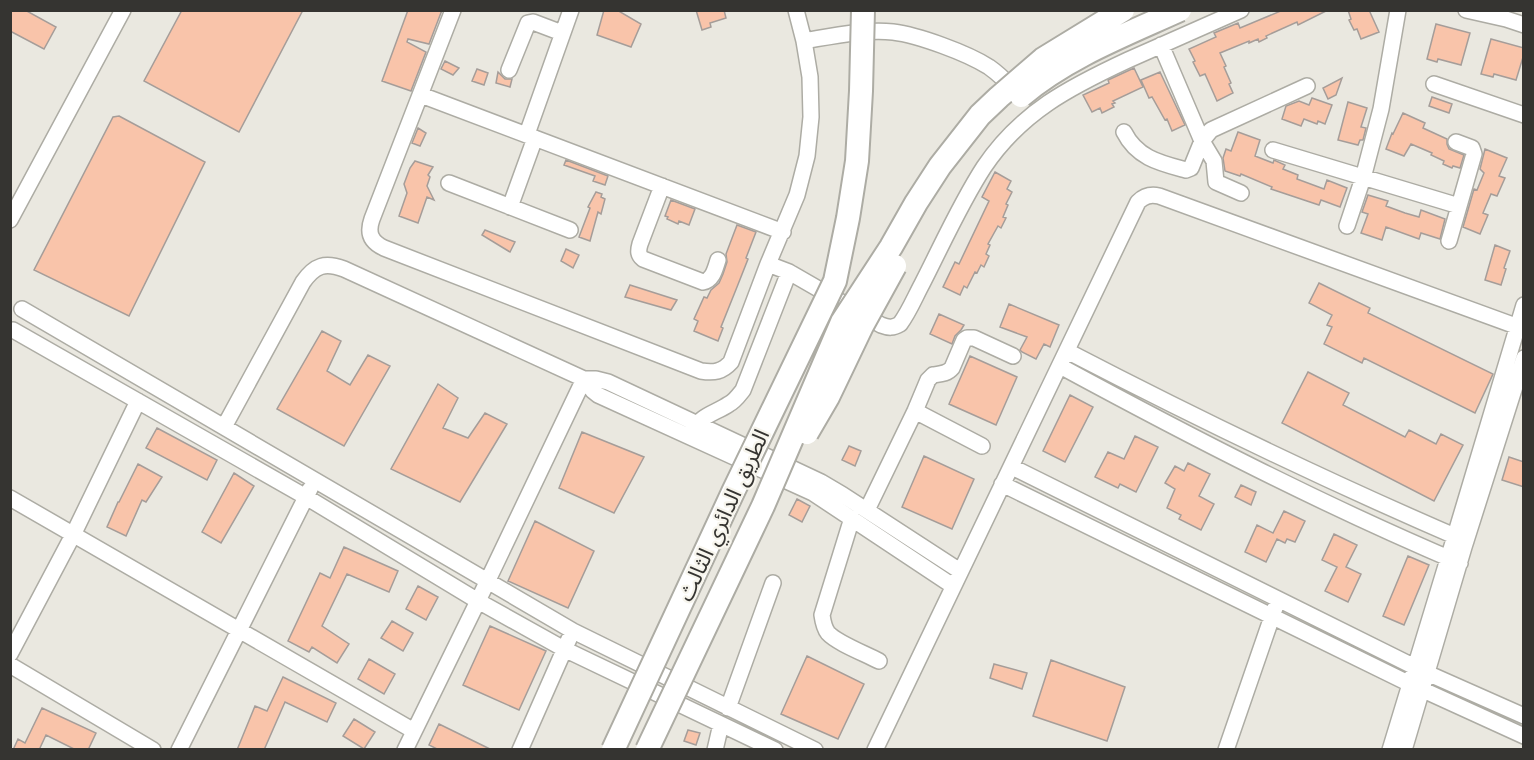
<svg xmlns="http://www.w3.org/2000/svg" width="1534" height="760" font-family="Jost,'Noto Sans Arabic',sans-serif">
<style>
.building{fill:#f9c4aa;stroke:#a59d99;stroke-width:1.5}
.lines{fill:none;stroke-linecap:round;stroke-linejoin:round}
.minor-casing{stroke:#adaca4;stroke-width:18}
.minor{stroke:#fff;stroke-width:15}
.highway-bridge-casing{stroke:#adaca4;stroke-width:26;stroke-linecap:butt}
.highway-bridge{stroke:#fff;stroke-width:22}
.labels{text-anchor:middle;stroke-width:4.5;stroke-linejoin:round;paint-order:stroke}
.street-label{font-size:22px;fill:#353431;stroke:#f7f5ed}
</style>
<rect width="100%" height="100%" fill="#eae8e0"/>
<!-- building -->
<path class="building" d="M10 10H25L56 27 44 49 10 31Z
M182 10H303L239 132 144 81Z
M408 10H442L429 44 408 39 407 42 426 52 411 91 382 81Z
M604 10H617L641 24 631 47 597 35Z
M696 10H724L726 18 710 23 711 27 702 30Z
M1283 10H1328L1298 25 1297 22 1266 36 1267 38 1259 42 1258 39 1249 43V41L1220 53 1226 66 1224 67 1231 83 1229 84 1233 93 1217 101 1205 74 1200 76 1193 62 1195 61 1189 49 1216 37 1214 33 1238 23 1240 28Z
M1348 10H1369L1379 32 1361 39 1357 29 1354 30 1349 20 1351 19Z
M1436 24 1470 33 1461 65 1438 59 1437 62 1427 59Z
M1491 39 1524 48V54L1516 80 1494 74 1493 77 1481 74Z
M445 61 459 68 453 75 441 69Z
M1134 68 1143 87 1113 101 1115 103 1112 104 1114 107 1102 113 1100 108 1092 112 1083 95 1109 83 1108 80Z
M477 69 488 73 484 85 472 81Z
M498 72 505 79H512L510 87 496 83Z
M1160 72 1185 125 1172 131 1167 119 1165 120 1152 97 1149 98 1141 80Z
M1342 78 1336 95 1328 99 1323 88Z
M1432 97 1452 104 1449 113 1429 106Z
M1312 98 1332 105 1325 124 1318 121 1317 124 1304 119 1301 126 1282 119 1286 106 1299 101 1309 105Z
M1348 102 1367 108 1361 127 1366 128 1363 140H1360L1358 145 1338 140Z
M1403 113 1425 123 1423 128 1447 139V144L1449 149 1464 155 1460 168 1453 166 1452 168 1443 164 1444 161 1431 155 1432 153 1411 144 1404 156 1386 149 1392 133 1393 134Z
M119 116 205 162 129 316 34 270 113 117Z
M418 128 426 133 420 146 412 143Z
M1238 132 1260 140 1255 156 1273 163 1274 160 1285 165 1283 169 1298 175 1297 179 1324 189 1327 180 1347 188 1340 207 1321 200 1319 205 1271 189 1272 187 1241 174 1240 176 1225 171 1223 158 1226 149 1231 151Z
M1485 149 1507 158 1499 176 1505 178 1497 196 1491 194 1483 213 1488 215 1480 234 1463 227 1474 189 1477 190 1484 173 1480 169Z
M566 160 608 176 605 185 593 181 595 176 564 165Z
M415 161 433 167 428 175 430 177 427 186 434 200 427 197 418 223 399 216 407 193 404 184 410 168Z
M995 172 1011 181 1007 189 1012 192 1006 204 1008 205 1003 217 1006 218 1001 228 998 226 988 244 990 245 986 254 989 256 984 267 981 265 977 273 975 272 967 288 964 286 960 295 943 287 955 262 959 264 989 201 982 197Z
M596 192 602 194 601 197 605 199 601 214 598 212 590 241 579 237 590 208 588 207Z
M1368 195 1388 201 1386 206 1405 213 1419 217 1421 210 1445 219 1440 239 1421 233 1419 239 1386 227 1382 240 1361 233 1368 214 1362 212Z
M671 200 695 209 689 225 679 221 678 224 667 219 668 217 665 216Z
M737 225 756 232 746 258 748 259 737 287 721 327 723 328 718 341 694 331 698 321 694 319 704 297 707 298 711 290 719 283 723 274 727 262 726 254Z
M485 230 515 242 510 252 482 235Z
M1495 245 1510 251 1504 268 1506 269 1501 285 1485 280Z
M566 249 579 255 573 268 561 261Z
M1319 283 1370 308 1368 313 1493 374 1475 413 1364 358 1362 363 1324 344 1332 327 1327 325 1332 315 1309 303Z
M630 285 677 300 671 310 625 297Z
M1009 304 1059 325 1050 347 1044 344 1036 359 1022 352 1020 350 1027 337 1000 327Z
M939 314 964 325 961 330 955 336 952 344 930 334Z
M322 331 341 341 327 371 350 385 368 355 390 366 344 446 277 409Z
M970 356 1017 377 996 425 949 404Z
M1308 372 1349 393 1343 405 1405 437 1409 430 1436 444 1441 434 1463 445 1434 501 1282 423Z
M438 384 458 398 443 428 468 438 485 413 507 424 460 502 391 469Z
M1070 395 1093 407 1065 462 1043 451Z
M157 428 217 460 207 480 146 448Z
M582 432 644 457 614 513 559 488Z
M1135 436 1158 447 1136 492 1120 484 1118 488 1095 477 1108 452 1124 459Z
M849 446 861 451 855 466 842 460Z
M924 456 974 479 952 529 902 507Z
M1509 457 1524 462V487L1502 480Z
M1188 463 1210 474 1199 496 1214 504 1201 530 1179 519 1181 515 1167 508 1175 489 1165 483 1175 466 1184 471Z
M138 464 162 477 146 502 142 500 126 536 107 527 118 502H119Z
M234 473 254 486 221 543 202 532Z
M1241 485 1256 492 1251 505 1235 497Z
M797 499 810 506 802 522 789 515Z
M1284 511 1305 521 1295 542 1287 539 1285 543 1277 539 1266 562 1245 552 1257 525 1273 533Z
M535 521 594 551 568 608 508 581Z
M1334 534 1357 545 1346 567 1361 574 1348 602 1325 591 1337 567 1322 560Z
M344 547 398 571 389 592 347 574 322 626 349 644 337 663 312 647 309 652 288 641 320 573 330 578Z
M1408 556 1429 565 1404 625 1383 616Z
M418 586 438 597 426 620 406 609Z
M392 621 413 633 403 651 381 638Z
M490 626 546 651 519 710 463 685Z
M807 656 864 684 838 739 781 714Z
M369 659 395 674 384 694 358 679Z
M1051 660 1125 687 1107 741 1033 716Z
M994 664 1027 673 1022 689 990 678Z
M283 677 336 703 327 722 285 702 264 750H237L255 706 267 711Z
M42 708 96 733 88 750H76L46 735 39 750H13L18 739 25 743Z
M354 719 375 732 364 749 343 736Z
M439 724 492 750H439L429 745Z
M688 730 700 733 696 745 684 741Z"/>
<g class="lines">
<defs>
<path id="minor" d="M453 10 372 219C367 233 371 242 384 248L701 371C714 373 722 372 731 362L768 264 797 195 807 156 811 117 810 77 804 41 796 10
M1466 10 1506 19 1524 25
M804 41C833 36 864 29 893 32 918 35 967 53 989 67 999 74 1008 83 1016 92
M1161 45 1202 141 1214 161 1216 182 1241 193
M509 70 528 23 533 22 562 33
M1434 84 1524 115
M421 95 783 232
M1124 132C1137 158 1160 163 1186 170L1191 168 1202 141 1211 130 1307 86
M527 134 571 10
M1273 150 1459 206
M449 183 570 230
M662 186 640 244C638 251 638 255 643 259L703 282C713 280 715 269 718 260
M510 207 535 138
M10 220 123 10
M1347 226 1363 178 1381 109 1398 10
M1449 241 1474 154 1472 148 1456 142
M768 264 789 272 881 325C889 328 893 328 900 324 909 312 915 297 922 284 942 245 960 204 984 167 1021 112 1070 87 1128 60 1166 43 1203 27 1241 10
M22 309 573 631 815 750
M13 330 306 497 478 601 564 649 775 750
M1067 351C1198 419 1331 483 1466 541
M1060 366C1191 437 1323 505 1460 563
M584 379 593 391 598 395 813 493 953 586
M915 411 982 446
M224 427 303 282C315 265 325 262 344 269L584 379H596L608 382 821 482 843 495 960 571
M693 430C701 415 716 413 729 404 735 401 739 395 743 390L789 272
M1012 467 1427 673 1524 716
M1002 484 1410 684 1524 736
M10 498 414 731
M867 510 915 411 928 380 933 375C940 374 947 374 952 368L964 340 967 338H974L1013 356
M852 518 822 615C823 622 824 628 828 633 837 643 866 654 879 661
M10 654 73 535 138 401
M10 665 153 750
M728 708 773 583
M179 750 310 489
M405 750 478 601 584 379
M520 750 569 639
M715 750 721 724
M875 750 1138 202C1144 196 1150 194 1159 196L1524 329
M1226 750 1275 608
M1390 750 1455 536 1524 305
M1404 750 1464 547 1524 358"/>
</defs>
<!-- minor casing -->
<use href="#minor" class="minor-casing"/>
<!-- minor -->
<use href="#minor" class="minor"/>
<defs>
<path id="highway-bridge" d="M1021 96C1067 57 1125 35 1180 10
M807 433 828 397 862 326 895 266
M613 750 733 492 835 281 848 218 857 161 861 91 863 10
M647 750 763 506 842 322 891 247 916 203 940 166 980 115 999 97 1043 59 1123 10"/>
</defs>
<!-- highway-bridge casing -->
<use href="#highway-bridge" class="highway-bridge-casing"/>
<!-- highway-bridge -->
<use href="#highway-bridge" class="highway-bridge"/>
</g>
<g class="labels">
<!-- street labels -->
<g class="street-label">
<text transform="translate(723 515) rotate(-65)" y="8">الطريق الدائري الثالث</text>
</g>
</g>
<!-- border -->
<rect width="1534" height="760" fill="none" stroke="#353431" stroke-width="24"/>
</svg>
